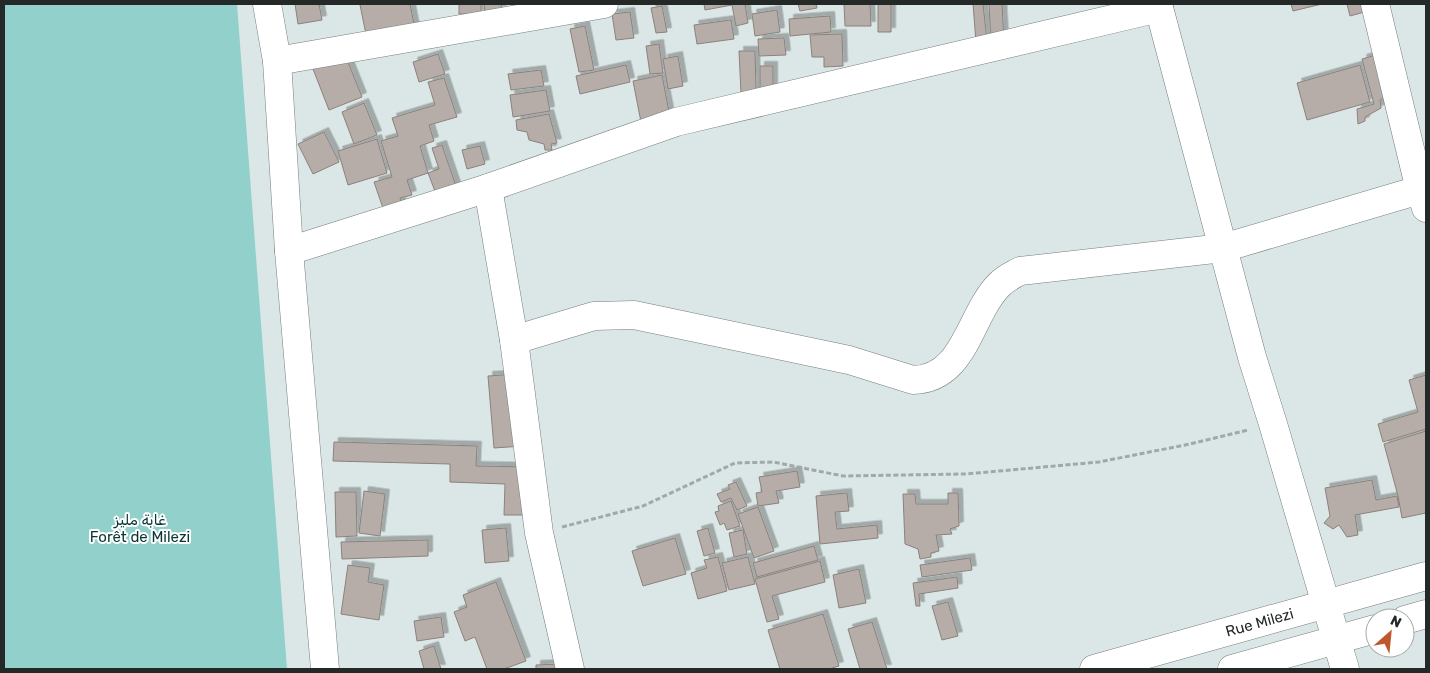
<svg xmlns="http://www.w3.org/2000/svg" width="1430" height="673" font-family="Rubik,Cairo,sans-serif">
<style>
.green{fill:#91d0cb}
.building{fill:#b6aca8;stroke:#8b817d;filter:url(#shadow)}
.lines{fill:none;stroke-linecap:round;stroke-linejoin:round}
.minor-casing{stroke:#747f7e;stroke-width:29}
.path{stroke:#a0a9a8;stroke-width:3;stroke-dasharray:5 2.5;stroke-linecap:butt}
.minor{stroke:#fff;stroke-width:28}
.labels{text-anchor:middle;stroke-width:4;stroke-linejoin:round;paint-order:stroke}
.park-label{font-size:15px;fill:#063735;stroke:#fff}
.street-label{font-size:15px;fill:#242928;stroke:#fff}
</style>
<defs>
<filter id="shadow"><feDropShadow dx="4.5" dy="-4.5" stdDeviation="0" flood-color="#0004"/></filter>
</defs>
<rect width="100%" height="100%" fill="#dbe7e6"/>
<!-- green -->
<path class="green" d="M4 4H237L287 669H4Z"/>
<!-- building -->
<path class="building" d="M295 4H319L322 20 298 24Z
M362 4H410L415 29 367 39 360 5Z
M459 4H481V14H459Z
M484 4H501L502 10 485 12Z
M704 4H745L748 23 736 26 732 5 705 10Z
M798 4H816L817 8 800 11Z
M844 4H870L871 26H845Z
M878 4H891V32H878Z
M973 4H983L987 41 976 42Z
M989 4H1002L1004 41 991 42Z
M1291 4H1322L1293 11Z
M1347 4H1365L1368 11 1350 16Z
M662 6 667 32 656 33 651 8Z
M777 10 780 32 755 36 752 14Z
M630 12 634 38 616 40 612 14Z
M830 16 831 32 790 36 789 19Z
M731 20 734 39 697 44 694 25Z
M585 26 594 70 579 72 570 29Z
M842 34 843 66 824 67V57H812L810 35Z
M784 38 786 55 759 56 758 39Z
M659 44 663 73 650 74 646 46Z
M739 51H755L756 93H741Z
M438 54 445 74 419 82 413 62Z
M1379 54 1390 95 1380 100 1381 108 1365 117V121L1358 124 1357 109 1374 104 1362 59Z
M678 56 683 86 668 89 663 59Z
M346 57 362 97 329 110 313 69Z
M626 65 630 82 580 94 576 76Z
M1360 65 1370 102 1307 120 1297 83Z
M760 66H773V95H760Z
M541 70 544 86 511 90 508 74Z
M662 75 670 117 641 122 633 81Z
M444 78 457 117 429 125 434 141 420 146 428 173 407 180 412 195 400 198 402 206 384 211 374 182 392 177 381 141 398 136 392 118 435 105 428 82Z
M546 90 550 111 513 117 510 95Z
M364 103 377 135 354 144 342 112Z
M549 114 557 143 551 144 552 150H545L544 144 529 140 527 132 517 130 516 120Z
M324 132 339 162 313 174 298 144Z
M377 139 387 173 348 185 338 151Z
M442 145 458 192 438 199 428 173 439 169 432 148Z
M480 146 485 164 467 169 462 150Z
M517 374 523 446 494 448 488 376Z
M1426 375V429L1383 442 1378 424 1418 412 1409 380Z
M1426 431V513L1402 518 1398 496 1384 444Z
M334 442 477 446 476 466 526 467 525 515H504L505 484 450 482V464L333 461Z
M797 471 800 487 776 491 779 503 758 506 756 493 762 492 759 477Z
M1372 480 1376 500 1397 496 1399 507 1355 515 1358 535 1347 537 1339 525 1333 529 1324 523 1330 516 1325 488Z
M736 482 747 506 737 510 731 498 721 502 717 494 730 489 728 485Z
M364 491 385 494 380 536 359 533Z
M335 492H356L357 536 336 537Z
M847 493 849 511 835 512 837 529 877 525 878 538 820 544 816 496Z
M948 493H958L959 526 950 529 952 534 936 535 939 551 931 553V557L920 559 918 549 905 544 903 494H915L916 504H948Z
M731 501 740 526 727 530 724 523 720 525 715 512 719 511 718 506Z
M758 507 774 551 754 558 738 514Z
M506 528 509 561 485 563 482 530Z
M708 528 715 553 704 556 697 531Z
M743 530 747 554 734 557 729 533Z
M675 538 686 574 643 586 632 551Z
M428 540V556L342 559 341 542Z
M814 546 818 560 757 577 753 563Z
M718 557 727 591 698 599 691 573 707 568 704 560Z
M748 557 755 584 729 590 722 563Z
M970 558 972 570 922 577 920 565Z
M820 561 825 582 772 596 779 619 767 622 755 579Z
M348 565 370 568 368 582 384 585 379 620 341 614Z
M859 569 866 603 839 608 833 575Z
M957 577 958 588 919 594 920 606H916L913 583Z
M496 582 526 661 504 669H487L475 637 465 641 454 612 467 607 463 595Z
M948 602 958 636 942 640 932 606Z
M823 614 839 666 829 669H780L768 630Z
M441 617 444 637 417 641 414 621Z
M872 622 887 669H860L848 629Z
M434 646 441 669H424L419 651Z
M561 664 562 669H536V665Z"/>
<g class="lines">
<defs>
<g id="minor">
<path d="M267 4 277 61 289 251 325 669"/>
<path d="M1158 4 1252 357 1273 424 1345 669"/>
<path d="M1375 4 1420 190 1426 208"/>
<path d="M277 61 604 4"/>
<path d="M488 188 514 340 539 533 570 669"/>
<path d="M289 251 488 188 676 122 1159 8"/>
<path d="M514 340 594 316 634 315 849 360 913 380C966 379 969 314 1000 284 1006 278 1013 275 1020 271L1223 248 1426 188"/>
<path d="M1405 620 1426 614"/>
<path id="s1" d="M1094 669 1426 576"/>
<path d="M1232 669 1375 629"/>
</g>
</defs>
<!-- minor casing -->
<use href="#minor" class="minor-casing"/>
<!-- path -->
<path class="path" d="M562 527 643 506 735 463 773 462 843 476 966 474 1099 462 1190 444 1248 430"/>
<!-- minor -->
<use href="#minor" class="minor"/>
</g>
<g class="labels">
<!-- park labels -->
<g class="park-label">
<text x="140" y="525">غابة مليز<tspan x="140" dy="17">Forêt de Milezi</tspan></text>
</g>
<!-- street labels -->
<g class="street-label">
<text dy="5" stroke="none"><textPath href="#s1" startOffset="172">Rue Milezi</textPath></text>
</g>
</g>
<!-- border -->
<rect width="1430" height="673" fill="none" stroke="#242928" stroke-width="10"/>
<!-- north arrow -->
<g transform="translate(1390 633) rotate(27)"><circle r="24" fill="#ffffff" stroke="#a7a9a9"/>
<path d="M0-4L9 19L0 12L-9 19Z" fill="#bf582d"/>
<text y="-8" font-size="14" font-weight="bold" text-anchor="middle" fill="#242928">N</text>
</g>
</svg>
